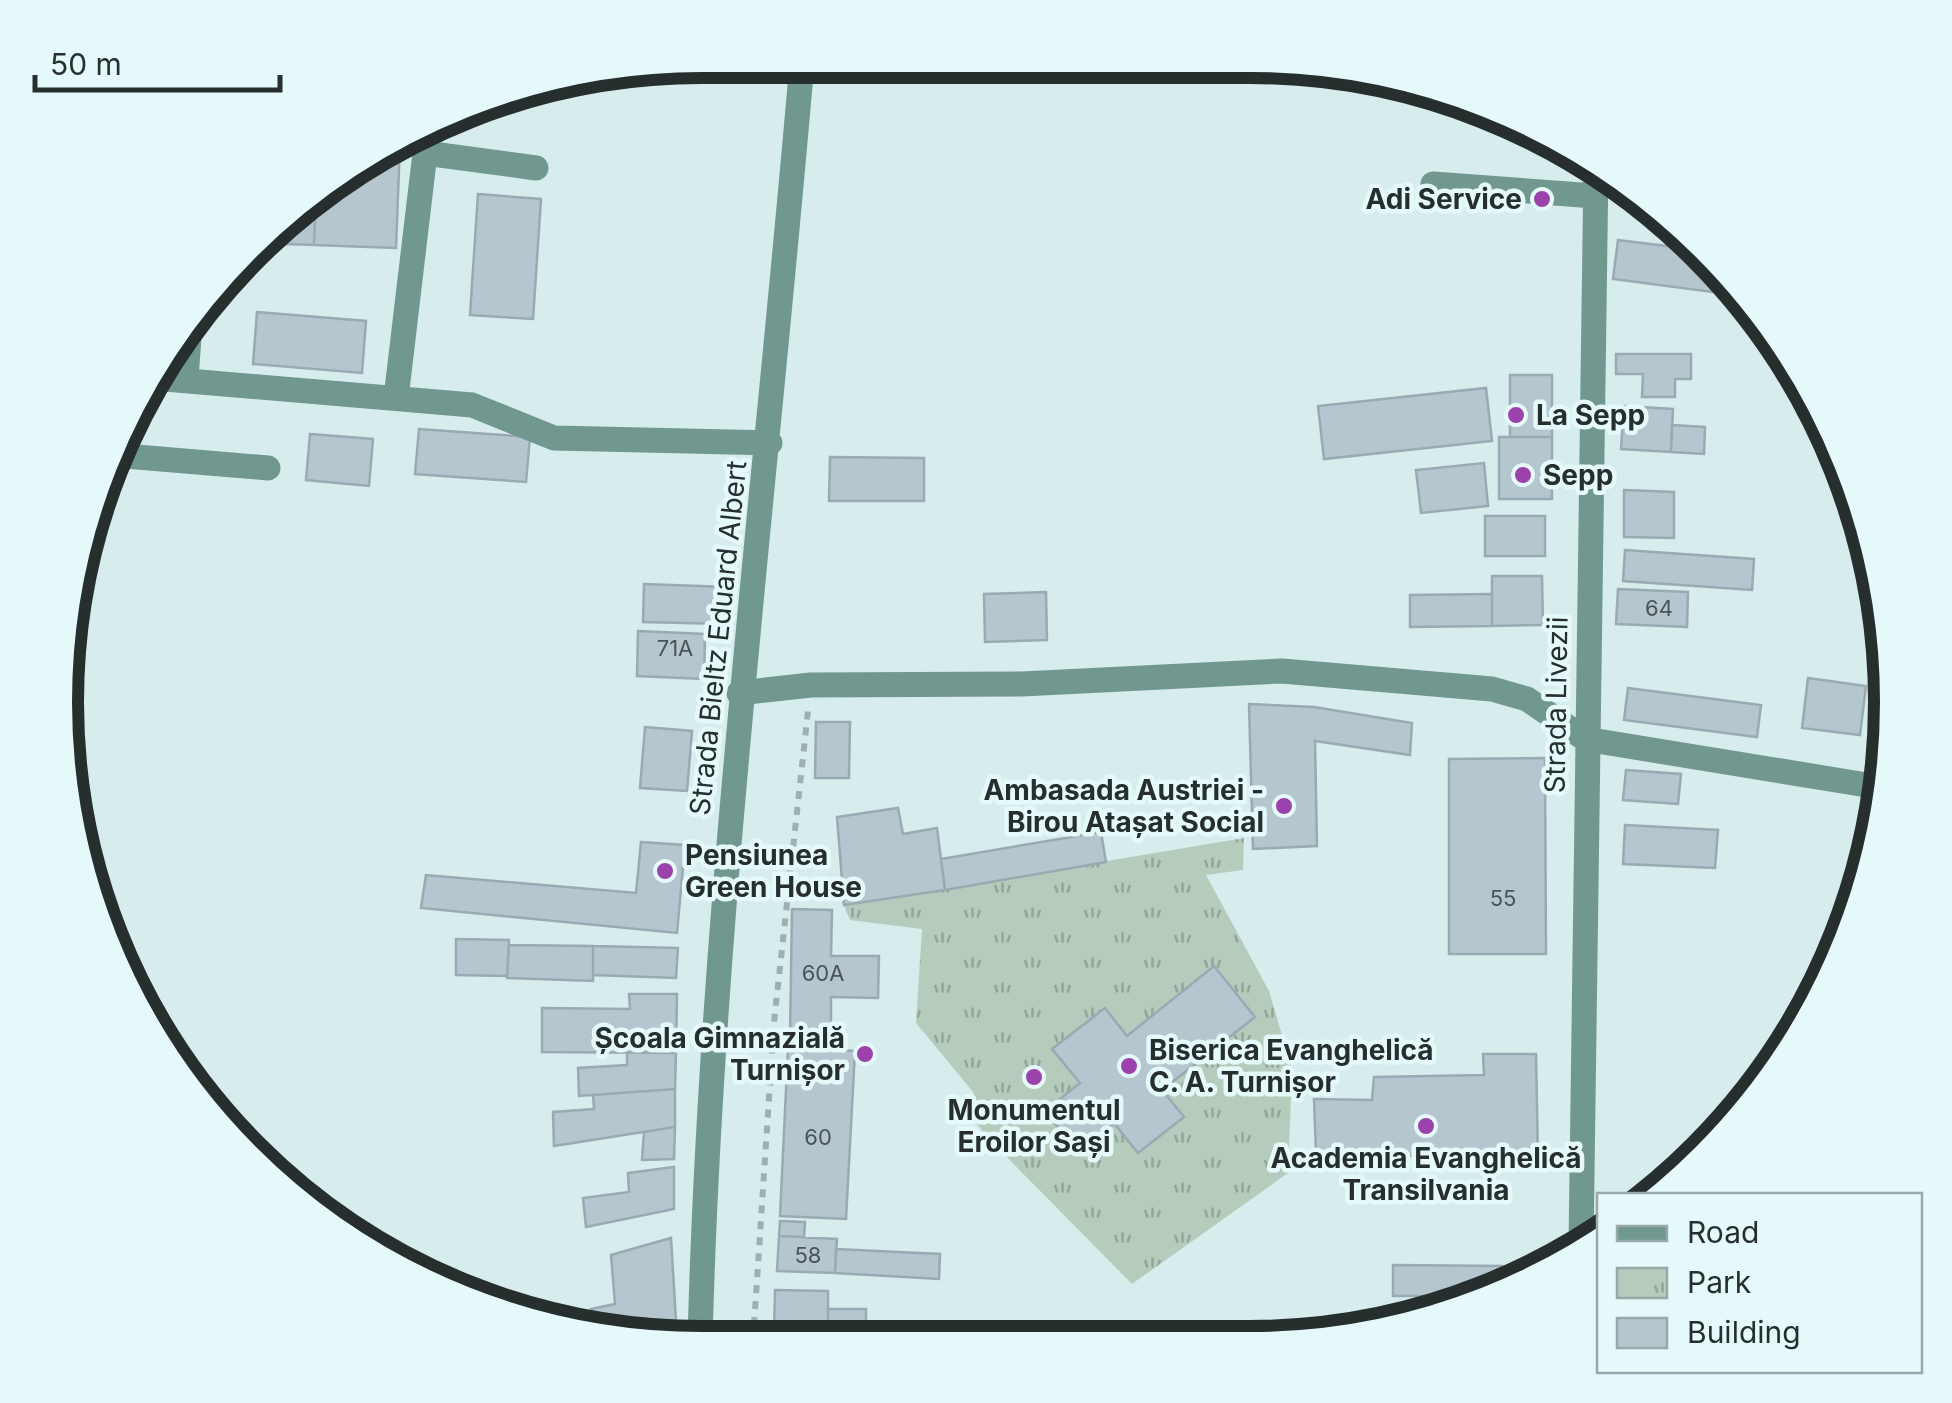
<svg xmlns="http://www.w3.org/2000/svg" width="1952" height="1403" font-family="Inter,sans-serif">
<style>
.park{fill:url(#park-tufts)}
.building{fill:#b5c6ce;stroke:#99aab2;stroke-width:2.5}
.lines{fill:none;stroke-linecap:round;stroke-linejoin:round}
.path{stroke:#9eafb0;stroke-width:6;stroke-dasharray:8 8;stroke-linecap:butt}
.minor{stroke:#71988e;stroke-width:25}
.poi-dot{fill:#9c42ad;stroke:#e5f9fb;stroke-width:4}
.labels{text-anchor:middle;stroke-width:9;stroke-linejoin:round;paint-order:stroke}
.number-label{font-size:22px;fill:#4a5456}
.poi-label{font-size:28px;font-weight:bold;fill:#262e2e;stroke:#e5f9fb;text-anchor:start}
.street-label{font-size:28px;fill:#262e2e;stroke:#e5f9fb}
.rim{fill:none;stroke:#262e2e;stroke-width:12}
</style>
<defs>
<pattern id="park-tufts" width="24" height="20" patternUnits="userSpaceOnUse" patternTransform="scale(2.5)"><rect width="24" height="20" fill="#b5ccbc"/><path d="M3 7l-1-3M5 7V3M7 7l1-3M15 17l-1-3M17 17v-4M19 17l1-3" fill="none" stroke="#93a699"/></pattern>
</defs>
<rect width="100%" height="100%" fill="#d7eced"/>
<!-- park -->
<path class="park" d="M1244 838 1243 870 1206 875 1269 991 1292 1069 1288 1173 1132 1284 987 1137 971 1116 974 1093 916 1023 922 929 850 920 844 905Z"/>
<!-- building -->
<path class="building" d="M400 143 396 248 314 245 316 194 346 168Z
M478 194 541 199 533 319 470 315Z
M316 196 314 245 260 243 313 196Z
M1618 240 1699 250 1733 279 1743 296 1613 279Z
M257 312 366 321 362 373 253 364Z
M1616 354H1691V379H1675V397H1642L1643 374H1616Z
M1510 375H1552V437H1510Z
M1486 388 1492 441 1324 459 1318 406Z
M1624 406 1673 409 1671 452 1621 449Z
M1672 425 1705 427 1704 454 1671 452Z
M419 429 530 437 526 482 415 474Z
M310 434 373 439 369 486 306 480Z
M1499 437H1552V499H1499Z
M830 457 924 458V501H829Z
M1484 463 1488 506 1421 513 1416 470Z
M1624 490 1674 492V538L1624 537Z
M1485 516H1545V556H1485Z
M1625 550 1754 559 1752 590 1623 581Z
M1492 576H1542L1543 625 1492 626Z
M644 584 727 587 725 624 643 622Z
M1618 589 1688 592 1687 627 1616 624Z
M1046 592 1047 640 985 642 984 594Z
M1492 594V626L1410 627V595Z
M638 631 705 634 704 679 637 676Z
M1808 678 1866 686 1860 735 1802 728Z
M1628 688 1761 705 1757 737 1624 720Z
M1249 704 1314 707 1412 723 1410 755 1315 741 1317 846 1253 849Z
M816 722H850L849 778H815Z
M645 727 692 731 687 791 640 788Z
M1545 758 1546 954H1449V759Z
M1626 770 1681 774 1678 804 1623 800Z
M898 808 903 834 937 828 945 890 844 905 837 817Z
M1625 825 1718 830 1715 868 1623 864Z
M1101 832 1106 862 945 890 941 859Z
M641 842 685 845 677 933 421 908 426 875 636 893Z
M792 909 832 910 831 956H879L878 998 831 997V1037L790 1036Z
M456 939 509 940 507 976 456 975Z
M509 945 593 946V981L507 978Z
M593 946 678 948 676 978 593 975Z
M1214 966 1255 1017 1162 1090 1184 1117 1138 1153 1114 1123 1078 1152 1045 1111 1080 1083 1052 1049 1105 1008 1127 1036Z
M629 994H677L676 1053 542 1052V1008L630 1009Z
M788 1048 855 1051 846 1219 780 1216Z
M627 1052 676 1053 675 1089 579 1096 578 1068 627 1065Z
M1483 1054H1536L1538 1160 1316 1153 1314 1099 1372 1100 1374 1077 1484 1075Z
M675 1089V1127L554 1146 553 1112 594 1109 593 1095Z
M675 1127 674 1159 642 1160 644 1132Z
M674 1167V1209L586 1227 583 1198 629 1192 628 1173Z
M780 1221 805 1222 804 1237 779 1236Z
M779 1236 837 1239 835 1273 777 1271Z
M671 1238 677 1337 656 1341 592 1323 591 1309 615 1304 611 1255Z
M836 1249 940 1254 939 1279 835 1273Z
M1393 1265 1502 1266 1501 1287 1472 1296H1393Z
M775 1290 828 1291V1332L774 1331Z
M828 1309H866V1333L828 1332Z"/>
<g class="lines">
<!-- path -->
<path class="path" d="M753 1341 774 1022 808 711"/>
<!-- minor -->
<path class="minor" d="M427 131 425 153 536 168
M1433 184 1595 196
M153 378 472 405 554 438 770 443
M186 379 190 323
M396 398 425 153
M113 455 268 468
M739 693 811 685 1022 684 1282 671 1492 689 1527 699 1585 739 1879 787
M1581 1246 1596 166
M700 1341C711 913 766 489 802 62"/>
</g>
<!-- markers -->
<g class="poi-dot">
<circle cx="1542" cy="199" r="10"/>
<circle cx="1516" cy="415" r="10"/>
<circle cx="1523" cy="475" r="10"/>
<circle cx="1284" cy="806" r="10"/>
<circle cx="665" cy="871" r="10"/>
<circle cx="865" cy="1054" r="10"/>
<circle cx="1129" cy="1066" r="10"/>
<circle cx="1034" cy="1077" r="10"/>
<circle cx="1426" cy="1126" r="10"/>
</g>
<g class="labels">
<!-- number labels -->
<g class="number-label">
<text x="1659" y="616">64</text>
<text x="675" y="656">71A</text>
<text x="1503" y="906">55</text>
<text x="823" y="981">60A</text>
<text x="818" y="1145">60</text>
<text x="808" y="1263">58</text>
</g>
<!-- poi labels -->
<g class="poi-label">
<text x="1522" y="209" text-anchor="end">Adi Service</text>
<text x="1536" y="425">La Sepp</text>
<text x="1543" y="485">Sepp</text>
<text x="1264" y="800" text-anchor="end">Ambasada Austriei -<tspan x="1264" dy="32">Birou Atașat Social</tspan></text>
<text x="685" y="865">Pensiunea<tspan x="685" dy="32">Green House</tspan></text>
<text x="845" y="1048" text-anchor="end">Școala Gimnazială<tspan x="845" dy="32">Turnișor</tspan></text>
<text x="1149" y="1060">Biserica Evanghelică<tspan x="1149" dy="32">C. A. Turnișor</tspan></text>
<text x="1034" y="1120" text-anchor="middle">Monumentul<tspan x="1034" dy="32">Eroilor Sași</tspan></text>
<text x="1426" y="1168" text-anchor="middle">Academia Evanghelică<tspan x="1426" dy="32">Transilvania</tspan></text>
</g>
<!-- street labels -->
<g class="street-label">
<text transform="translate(718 638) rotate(-84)" y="10">Strada Bieltz Eduard Albert</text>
<text transform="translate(1556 705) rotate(-89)" y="10">Strada Livezii</text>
</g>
</g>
<!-- crop -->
<path d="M0 0H1952V1403H0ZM702 78H1250A624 624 0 0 1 1874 702V702A624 624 0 0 1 1250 1326H702A624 624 0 0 1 78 702V702A624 624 0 0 1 702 78Z" fill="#e5f9fb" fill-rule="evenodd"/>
<path class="rim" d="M702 78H1250A624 624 0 0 1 1874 702V702A624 624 0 0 1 1250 1326H702A624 624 0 0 1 78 702V702A624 624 0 0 1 702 78Z"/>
<!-- legend -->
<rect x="1597" y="1193" width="325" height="180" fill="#e5f9fb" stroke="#99a8a9" stroke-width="2.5"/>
<rect x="1617" y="1226" width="50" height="15" fill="#71988e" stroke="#99a8a9" stroke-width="2.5"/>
<text x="1687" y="1243" font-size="30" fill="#262e2e">Road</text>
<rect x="1617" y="1268" width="50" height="30" fill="url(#park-tufts)" stroke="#99a8a9" stroke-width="2.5"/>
<text x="1687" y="1293" font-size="30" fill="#262e2e">Park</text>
<rect x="1617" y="1318" width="50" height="30" fill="#b5c6ce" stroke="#99a8a9" stroke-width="2.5"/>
<text x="1687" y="1343" font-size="30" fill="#262e2e">Building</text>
<!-- scale -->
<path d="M35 75v15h245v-15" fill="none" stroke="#262e2e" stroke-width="5"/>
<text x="50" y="75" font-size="30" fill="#262e2e" stroke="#e5f9fb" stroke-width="8" paint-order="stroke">50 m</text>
</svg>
